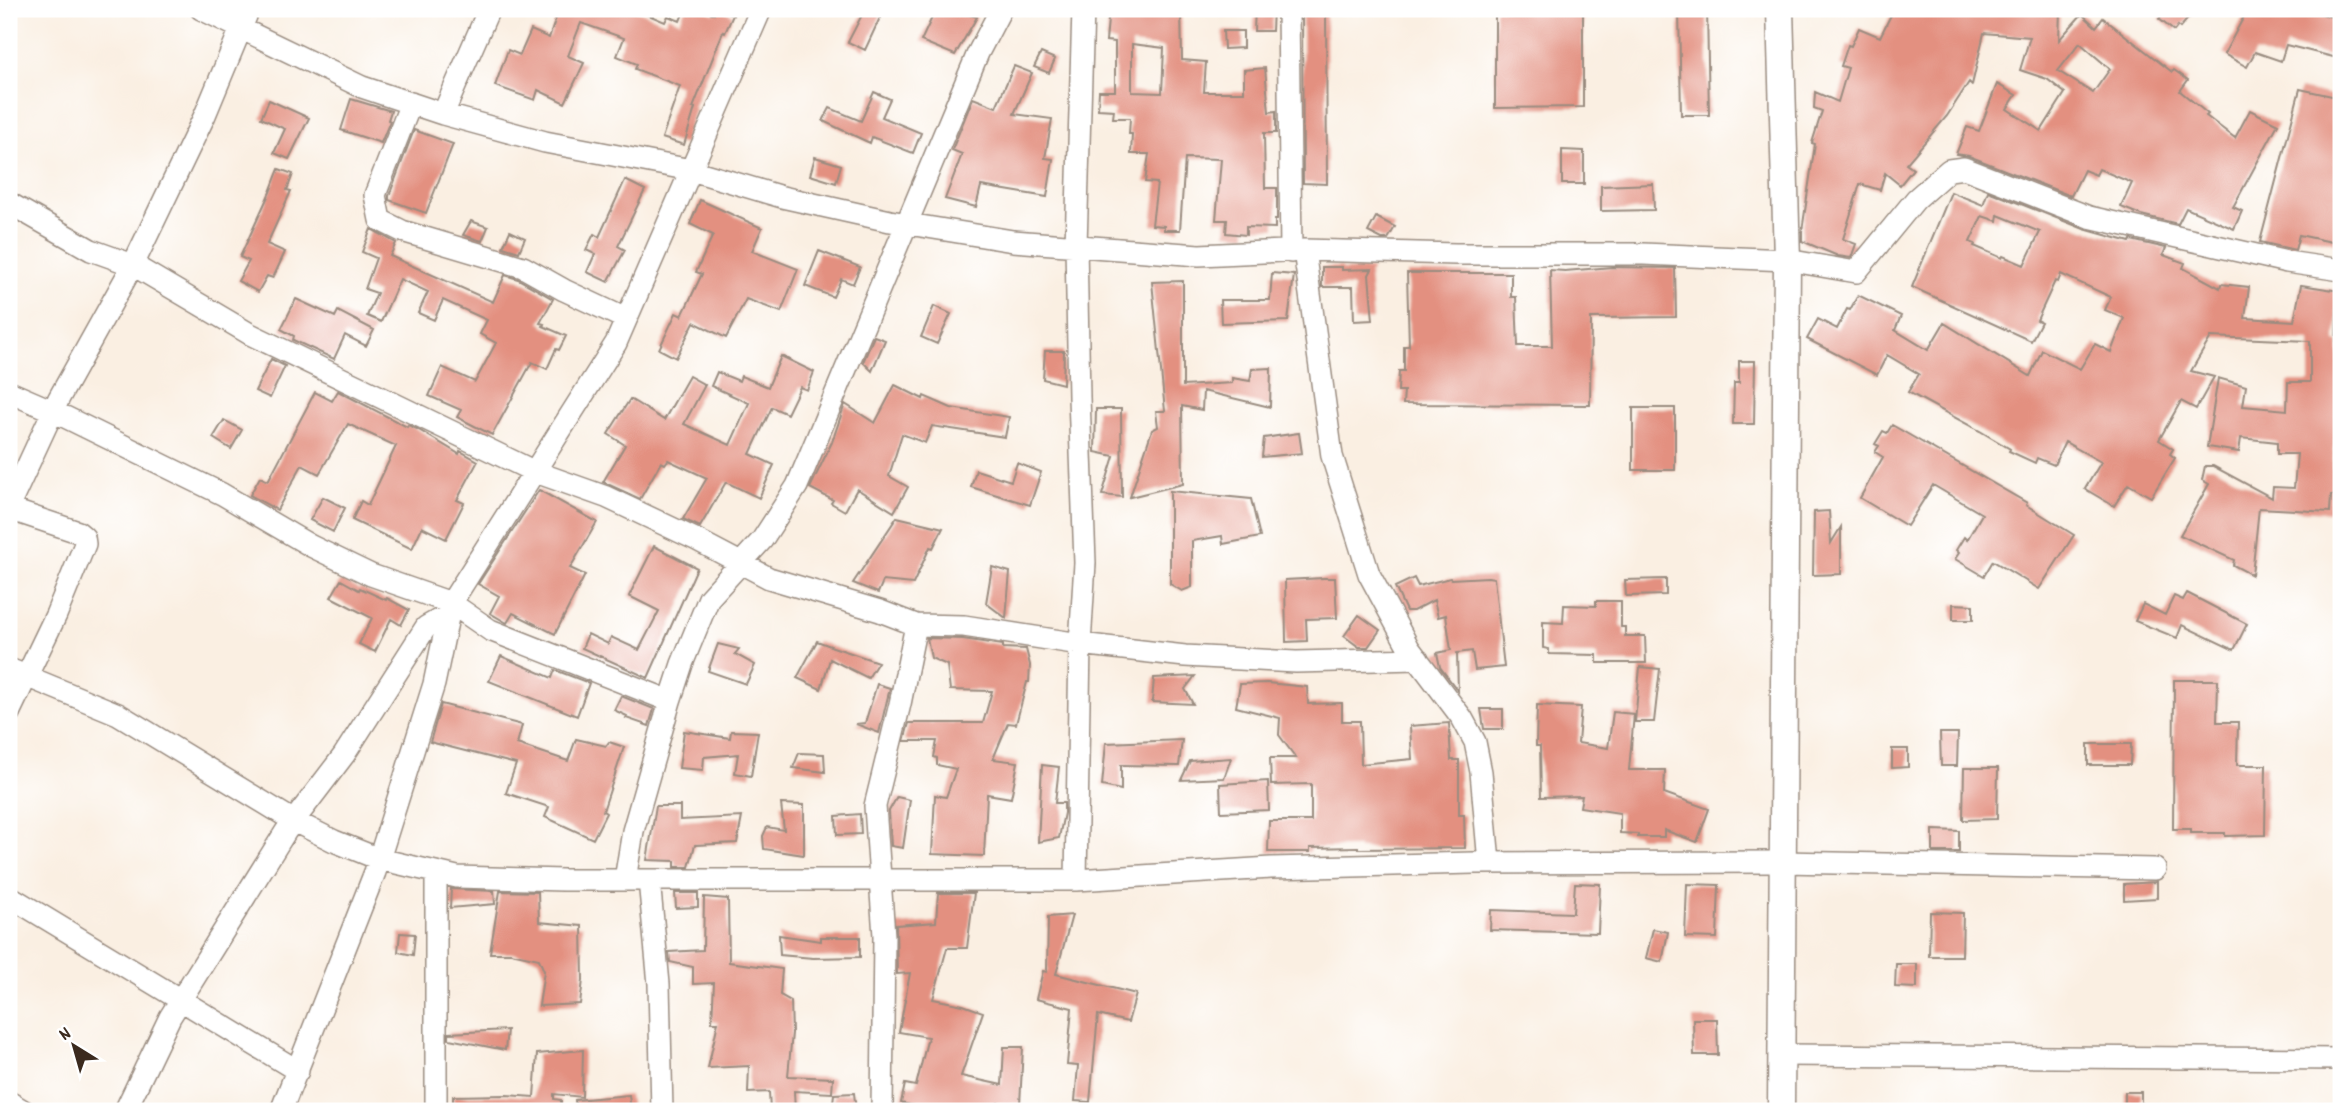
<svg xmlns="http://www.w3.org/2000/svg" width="2350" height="1120" font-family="Dekko,sans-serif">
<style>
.building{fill:#e39080;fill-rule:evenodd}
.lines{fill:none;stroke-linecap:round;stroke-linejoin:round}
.minor-casing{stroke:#9a8c80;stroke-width:24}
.tertiary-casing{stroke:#9a8c80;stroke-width:29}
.minor{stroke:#fff;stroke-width:21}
.tertiary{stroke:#fff;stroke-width:26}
</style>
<rect width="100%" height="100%" fill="#fff"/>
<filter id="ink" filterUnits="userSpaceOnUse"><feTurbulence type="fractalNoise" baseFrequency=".0143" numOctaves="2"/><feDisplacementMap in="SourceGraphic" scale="14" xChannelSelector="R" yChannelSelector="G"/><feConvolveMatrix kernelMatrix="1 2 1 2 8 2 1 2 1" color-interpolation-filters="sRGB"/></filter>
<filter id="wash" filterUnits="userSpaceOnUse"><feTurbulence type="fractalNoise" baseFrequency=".00686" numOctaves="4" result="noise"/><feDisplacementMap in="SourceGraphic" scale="28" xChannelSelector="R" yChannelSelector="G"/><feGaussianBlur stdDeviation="1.57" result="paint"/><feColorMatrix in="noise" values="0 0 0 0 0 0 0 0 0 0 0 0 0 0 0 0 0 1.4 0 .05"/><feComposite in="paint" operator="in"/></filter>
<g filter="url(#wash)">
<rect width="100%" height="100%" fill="#faefe2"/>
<g id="blocks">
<!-- building -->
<path class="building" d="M547 9H634L665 22 668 16 680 21 685 9H702L714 14 716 9H720L733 15 725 33 723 32 693 108H695L684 145 662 138 680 86 635 69 637 64 617 56 624 38 581 23 568 56 584 63 565 103 538 90 535 100 495 86 508 50 520 55 531 30 549 38 557 15 546 11Z
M865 9H884L865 50 848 42Z
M936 9H950L977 17 955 55 921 41Z
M1109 9H1181L1182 60 1206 62 1204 92H1244V70L1265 68 1269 112 1276 111V133H1264L1265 188H1277V220H1275V228L1246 227V235L1226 233 1227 220H1216L1221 159 1185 158 1180 230H1164V226L1152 225 1157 183 1145 182 1149 154H1131L1132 134H1129L1130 118H1113L1114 110 1098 109 1099 91H1115V42L1106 41ZM1132 44 1164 48 1162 93 1132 92Z
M1255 9H1273L1272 31H1254Z
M1302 9H1326L1327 184 1303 183Z
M1495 9H1583V107L1495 108Z
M1679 9H1707L1709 115H1681Z
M1894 9H2060L2059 40 2082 14 2096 27 2103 18 2172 72 2174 70 2188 80 2180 91 2208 114 2206 116 2235 138 2250 110 2278 124 2233 207 2242 211 2234 229 2186 208 2178 224 2141 215 2121 207 2132 183 2099 169 2096 175 2084 170 2071 196 1969 156 1956 154 1967 127 1979 131 1997 84 2016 95 2007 109 2041 131 2065 93 2047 79 2020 70 2030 37 1984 33 1972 85 1969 82 1947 116 1906 164 1913 169 1900 185 1885 173 1880 190 1860 184 1843 239 1856 244 1851 258 1838 256 1802 241V231L1815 144 1812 143 1822 111 1814 108 1815 92 1838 102 1848 68 1841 66 1848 45 1851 46 1859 28 1880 37ZM2080 43 2110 69 2093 93 2058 71Z
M2168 9H2196L2180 28 2178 26 2174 31 2159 19Z
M2248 9H2307L2341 20V59L2286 45 2281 61 2255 52 2247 67 2224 54Z
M1223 31H1243V48L1224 49Z
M1041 53 1055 59 1049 73 1034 67Z
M1014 66 1032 73 1014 114 1052 119 1045 158 1053 159 1047 197 981 186 976 207 945 199 962 154 952 150 973 98 996 107Z
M2300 89 2341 98V135L2337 162 2341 163V179L2338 195H2341V244L2299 235 2295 250 2260 242Z
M874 92 890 99 882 117 921 133 913 153 872 137 870 143 823 121 830 108 861 121Z
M351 99 391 111 388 120 390 121 381 143 341 130Z
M269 100 309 118 289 159 274 153 285 129 261 118Z
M414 130 453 144 426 213 389 200V196Z
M1562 150 1584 151V184H1562Z
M815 157 841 165 836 183 810 175Z
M279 169 293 174 287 190 291 191 267 244 285 252 273 278 267 276 258 292 238 281 249 261 240 257 270 192Z
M625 180 645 190 618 246 625 250 608 282 587 272 595 254 586 250 594 234 599 237Z
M1653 184 1654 210 1601 211V186Z
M1988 191 2084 229 2130 242 2131 240 2166 248 2163 255 2185 263 2183 268 2220 288 2221 284 2249 287 2245 318 2294 321 2301 285 2340 291 2337 311 2336 342H2339L2341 437H2335L2333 468 2341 469V495H2331L2330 512 2259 508 2252 575 2233 565 2234 560 2180 535 2209 484 2202 480 2205 466H2213L2272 498 2273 487 2294 488 2297 454H2277V442L2241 438 2239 452 2207 447 2218 378 2246 386 2243 406 2287 410 2288 382H2310V341L2211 337 2191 371 2214 377 2196 409 2181 401 2159 440 2173 449 2170 454 2175 458 2151 497 2128 484 2114 506 2085 489 2101 462 2065 442 2054 465 2037 458 2035 463 2009 451 2010 449 1980 431 1908 392 1919 374 1887 355 1877 375 1807 339 1818 319 1837 329 1847 309 1850 310 1858 295 1901 316 1895 330 1928 350 1944 323 2030 376 2042 350 2080 369 2095 344 2111 352 2124 318 2105 310 2111 297 2061 274 2058 282 2055 281 2037 320 2041 322 2031 341 1912 287 1951 192 1983 205ZM1998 215 2040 232 2024 265 2003 256 2002 258 1974 246 1975 244 1970 242 1982 216 1997 221Z
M700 200 762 228 752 251 798 269 781 312 746 299 726 338 694 322 676 358 659 349 676 313 682 316 702 274 696 272 713 235 690 224Z
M1376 217 1395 227 1388 239H1382L1368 232Z
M471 221 488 227 482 241 463 235Z
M371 229 396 243 390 256 493 302 505 275 518 279 553 299 540 323 544 324 543 326 566 336 559 350 556 349 547 369 532 362 492 435 457 417 461 410 429 396 442 367 475 382 496 343 480 334 487 320 443 300 434 320 418 313 428 292 400 279 381 322 367 316 377 293 365 289 376 258 362 252Z
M510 231 525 238 519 252 503 247Z
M819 251 860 267 853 284 841 279 833 297 805 286Z
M1322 267H1342V270L1372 269 1369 275 1373 320 1354 321 1353 287H1322Z
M1612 267 1675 268 1676 317 1591 318 1590 405 1403 404 1404 391H1398L1399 371H1404V346H1409L1407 273H1511V297H1516L1518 346H1552L1550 270 1565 271Z
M1272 273 1294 275 1288 321 1221 323 1220 300H1270Z
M1183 281V386L1232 383V378L1250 381 1252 369 1271 368 1270 407 1203 391 1202 410 1182 406 1183 484 1130 497 1152 430 1158 427 1156 411H1165L1152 282Z
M296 299 335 317 338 311 374 330 366 346 345 335 334 359 293 340 294 336 281 329Z
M934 306 951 314 937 344 921 337Z
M874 336 885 340 872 371 863 362Z
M1045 351H1064L1063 384 1043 379Z
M781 356 814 372 807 390 800 387 787 414 772 407 750 454 774 465 759 498 726 482 700 527 683 519 707 478 668 460 665 464 661 462 640 499 603 482 625 445 608 434 630 399 664 420 689 376 705 385 684 424 730 445 749 403 711 386 717 372 739 381 741 376 768 387Z
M271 359 285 366 270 398 255 391Z
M1739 361H1755L1754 424H1733L1734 383H1739Z
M895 385 923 399 924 396 951 408 1009 417 1005 437 932 426 925 443 902 434 889 476 908 487 894 512 857 489 845 511 831 503 833 500 810 488 832 442 845 404 875 423Z
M338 391 407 427 408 425 417 429 459 454 460 451 478 461 457 500 464 503 446 539 422 527 412 549 352 520 361 501 368 505 396 446 348 424 319 474 302 465 277 510 250 495 260 477 268 481 315 392 332 401Z
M1633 408H1675V470H1633Z
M1096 409H1121L1122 497 1102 495 1114 456 1095 452Z
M224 420 242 430 231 449 213 438Z
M1892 425 2027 503 2026 505 2074 535 2039 589 1993 561 1984 576 1955 559 1959 553 1956 550 1964 537 1967 540 1982 514 1933 485 1907 526 1860 498 1883 457 1875 452 1879 446 1875 444 1883 431 1887 433Z
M1299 433 1302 453 1262 457 1264 438Z
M1017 463 1041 472 1030 505 971 487 976 470 1011 481Z
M539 490 597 522 570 568 585 575 555 634 513 613 507 623 490 613 499 596 478 584Z
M1170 491 1251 499 1260 537 1223 544 1222 536 1192 541V587L1182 591 1170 584Z
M323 497 345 508 333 532 310 520Z
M1829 511 1831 543 1841 527V574L1813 575 1814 512Z
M897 517 943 528 933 548 930 547 913 584 883 581 878 593 853 583Z
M654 546 697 568 648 678 582 648 588 634 608 644 611 637 639 650 659 611 629 596Z
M992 567 1010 572 1006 618 986 603Z
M1488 577 1494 578 1504 667 1475 670 1472 651 1457 653 1458 691 1440 667 1437 653 1451 650 1446 615 1438 617 1434 600 1413 611H1406L1395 587 1414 578 1418 586 1450 578 1451 579Z
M1324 578H1335L1337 618 1306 619 1307 641 1286 642 1285 580Z
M1666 579V595L1626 596 1625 580Z
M341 580 359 590 360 588 386 600 387 598 409 610 401 625 391 619 375 652 359 644 372 618 331 597Z
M2187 593 2247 624 2234 650 2182 625 2177 638 2135 621 2143 604 2165 615 2174 596 2183 600Z
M1596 601H1621V627H1625V636H1645L1646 663H1597V655L1549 654V649L1543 648V622L1563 623 1564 605 1596 606Z
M1953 604 1973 605V620H1953Z
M1359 615 1380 630 1368 647H1359L1344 636Z
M927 638 963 639 1003 645V648L1026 649 1030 665 1029 682H1027L1016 724 1008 723 993 759 1018 762 1011 798 987 794 984 856 932 854 935 795 946 797 956 769 937 765V758L934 757 937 741H904L909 723H983L992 691 950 690 947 665 931 658Z
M817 641 833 647 878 662 868 678 830 659 821 689 797 678Z
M718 644 739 649 735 654 755 665 746 684 708 671Z
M501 656 552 678 555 670 589 683 577 716 489 681Z
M1640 667 1660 669 1654 722H1635Z
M1195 676 1185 689 1193 704 1152 702 1154 678Z
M2174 680H2218L2217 722H2238L2237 765H2266L2265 835 2225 836V833H2191V829H2173Z
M1267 683 1307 687 1308 704 1342 703V721H1360L1361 764 1412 759 1410 726 1449 723 1451 760H1459V815H1464L1465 848 1358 849V847L1310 848V852H1268L1269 821H1311V784L1271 785 1270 758H1296L1279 735 1280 718 1236 707 1240 684Z
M877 684 890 688 879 733 856 724 865 723Z
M621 696 654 709 649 726 626 718 627 716 614 710Z
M441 704 522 725 517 744 568 761 576 739 606 746 609 742 624 747 603 811 606 813 593 839 545 817 549 807 506 793 516 764 430 742Z
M1537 705 1581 707 1578 743 1608 748 1613 712 1634 714 1629 770H1665L1664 793 1709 809 1697 842 1664 830V837H1638V834L1620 833V813L1580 807 1582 796 1541 797 1540 746H1536Z
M1481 709H1503V729H1484Z
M684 731 730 738 731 731 758 732 751 776 735 773 738 754 704 757 703 770 679 768Z
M1940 733H1958L1957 766H1941Z
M1182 740 1179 766 1121 765V790L1102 786 1106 743Z
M2088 744H2131L2130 765H2088Z
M1892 749H1908V767L1892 768Z
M799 753 824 754 825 772 793 768Z
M1231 758 1224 778 1181 780 1190 761Z
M1042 765 1059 767 1055 803H1064V813L1059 838 1038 842Z
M1964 768H1998L1997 819 1963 820Z
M1268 781 1269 810 1221 812 1220 784Z
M897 797 910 800 903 848 891 846 889 811Z
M781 804 804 805V855L764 849 763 836 767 827 784 830Z
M656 806H680V820L742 817 737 843 695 845 689 867H675V861L647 860Z
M860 814 861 834 837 835 836 816Z
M1933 830 1959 831V852H1933Z
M2157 882V898L2124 900V884Z
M1575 883 1600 884 1598 933 1490 930 1491 910 1573 913Z
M1687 884 1719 885 1717 938 1685 937Z
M451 889 494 891 495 904 450 908Z
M500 891 538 892 539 922 582 926 583 980 580 1004 539 1006 544 971 539 959 511 953H490Z
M675 893H698V907L676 908Z
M938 893H974L967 948H947L933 999 963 1005 983 1012 961 1076 1002 1085 1004 1047H1023L1020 1104 998 1103 996 1111H937L901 1103 905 1084 916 1086 928 1037 899 1032 910 973 897 974 896 925 936 922Z
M704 897 728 899 729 962 782 969 780 995 791 1001 792 1033 788 1076 833 1078 832 1093 794 1091 795 1111H770L769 1092 748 1093 749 1066 708 1068 718 1022H712L714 983 693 984V967L670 962 669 952 703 950Z
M1930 912 1963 913 1962 956H1929Z
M1072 915 1056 974 1136 994 1128 1022 1098 1015 1090 1102 1075 1101 1078 1066 1067 1065 1072 1008 1036 999 1043 971 1047 972 1048 917Z
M1653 929 1668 932 1662 962 1646 958Z
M400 933 415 934 413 955 398 952Z
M779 935 821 941V937H860V957L813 958 780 955Z
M1896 964H1917V988L1895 987Z
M1693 1019H1717L1718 1055H1694Z
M507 1030 505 1050 449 1039V1033Z
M583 1050 582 1097 554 1094V1099L561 1100V1111H453V1096L506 1095 534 1097 537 1054Z
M2125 1092H2141V1111H2125Z
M854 1093 856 1111H832L834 1094Z
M629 1095 631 1111H576L575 1100Z"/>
</g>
</g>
<g filter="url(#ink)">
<use href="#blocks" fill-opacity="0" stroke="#9a8c80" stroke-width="2"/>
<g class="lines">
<defs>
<path id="minor" d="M201 9 362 87 443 114 545 142 691 170 782 197 890 221 1013 241 1199 255 1304 250 1456 254H1643L1787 260 1856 272 1916 199 1949 170 1964 168 2089 217 2287 262 2341 270
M1288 9 1291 252
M411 103 375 195 380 220 402 231 523 267 564 290 626 319
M443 114 489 9
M9 203 91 250 133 265 250 334 533 471 606 497 695 539 769 578 880 611 916 625 964 626 1080 644 1185 656 1296 662 1418 659
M1304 250 1332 456 1369 574 1409 648 1462 718 1475 742 1481 772 1489 863
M9 392 53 411 222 494 311 546 371 575 451 603 490 630 670 701
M9 506 59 398 133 265 205 115 249 9
M9 509 78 532 84 537 85 544 56 615 9 713
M9 669 118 714 294 821 334 841 379 859 457 877 563 880H1076L1271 868 1474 863 1782 862 2155 869
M625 880 633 831 670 701 682 664 709 598 762 540 797 486 978 53 1001 9
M649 880 659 984 662 1111
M1076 880 1080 644 1085 563 1079 397 1076 245 1083 9
M9 896 298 1071
M1780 1055 2341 1059
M9 1102 24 1111
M125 1111 170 1017 286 831 344 755 426 627 449 614
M281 1111 375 872 434 684 451 603 616 343 761 9
M436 1111V872
M882 1111 884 936 875 806 900 704 916 625"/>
<path id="tertiary" d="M1780 9 1787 260 1781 1111"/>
</defs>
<!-- minor casing -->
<use href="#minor" class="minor-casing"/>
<!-- tertiary casing -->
<use href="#tertiary" class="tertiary-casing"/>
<!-- minor -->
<use href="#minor" class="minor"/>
<!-- tertiary -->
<use href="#tertiary" class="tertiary"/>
</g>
</g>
<!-- margin -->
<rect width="2350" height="1120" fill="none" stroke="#fff" stroke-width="35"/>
<!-- north arrow -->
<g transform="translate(74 1046) rotate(323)" stroke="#ffffff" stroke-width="5" paint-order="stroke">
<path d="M0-5L12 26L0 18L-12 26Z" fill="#3b2a1e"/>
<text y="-10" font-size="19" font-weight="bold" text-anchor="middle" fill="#3b2a1e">N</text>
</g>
</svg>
